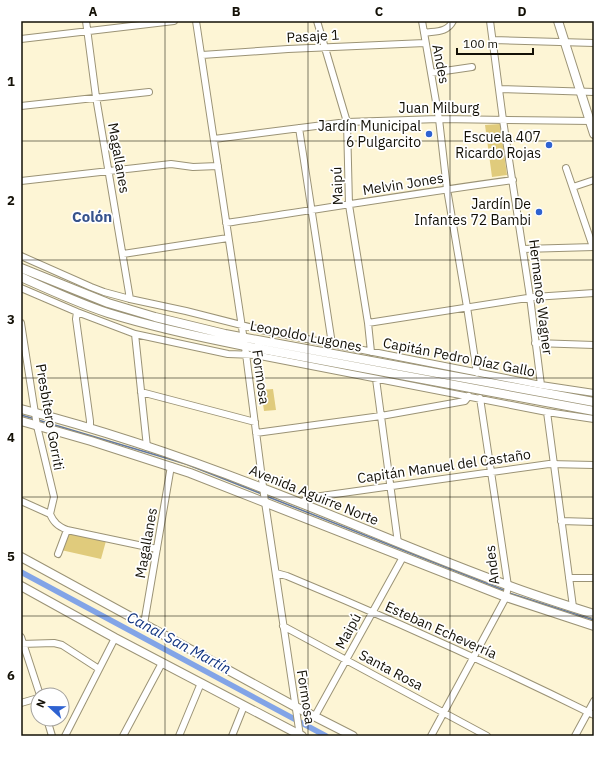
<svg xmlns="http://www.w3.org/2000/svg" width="615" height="757" font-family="'IBM Plex Sans',sans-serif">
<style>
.green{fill:#e0cb7c}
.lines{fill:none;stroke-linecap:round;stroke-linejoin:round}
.stream{stroke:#6178a4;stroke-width:1.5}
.canal{stroke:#82a4e7;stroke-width:5.5}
.street-casing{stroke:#9b9376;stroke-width:8}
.secondary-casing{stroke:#9b9376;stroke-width:10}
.street{stroke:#fff;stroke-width:6}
.secondary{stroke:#fff;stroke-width:8}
.grid{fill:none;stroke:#131006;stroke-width:1;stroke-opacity:0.55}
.poi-dot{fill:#2e62d1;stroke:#fff;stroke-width:1.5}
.labels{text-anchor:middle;stroke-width:3.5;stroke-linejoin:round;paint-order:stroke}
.street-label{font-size:14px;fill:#131006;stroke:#fff}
.poi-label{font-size:14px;fill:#131006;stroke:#fff;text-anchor:end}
.neighbourhood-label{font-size:15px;font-weight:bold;fill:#36528b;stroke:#fff}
.water-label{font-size:15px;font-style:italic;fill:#10337f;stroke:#fff}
.neatline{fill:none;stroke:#131006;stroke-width:1.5}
.grid-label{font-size:13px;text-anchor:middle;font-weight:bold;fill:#131006}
</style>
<rect width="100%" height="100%" fill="#fdf5d5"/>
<!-- green -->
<path class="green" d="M500 124 507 175 492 177 485 125Z
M273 389 276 410 264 411 261 390Z
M68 532 106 541 101 559 61 550Z"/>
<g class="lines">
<!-- stream -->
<path class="stream" d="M21 415 35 419
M38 420 186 464 262 494
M266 496 506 591
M509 593 594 620"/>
<!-- canal -->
<path class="canal" d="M21 572 326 736"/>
<defs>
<path id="street" d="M86 21 96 97 130 299
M196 21 246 354 265 502 300 736
M317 21 347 122 349 205 368 323 371 352
M422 21 439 119 447 189 467 307 477 373
M490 21 503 120 530 297 541 385
M424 33C435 31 447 33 453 21
M21 39 174 21
M493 40 594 43
M202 55 288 49 425 43
M431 73 472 67
M499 89 594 92
M21 106 149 92
M299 128 332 344
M214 139 347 122 439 119 592 121
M566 168 593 247
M21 181 171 164 193 167 218 166
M573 187 594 180
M226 223C322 209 417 193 513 180
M523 249 594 247
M123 254 228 238
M21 256 91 287 104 292 130 299 186 311 261 330 541 385 594 393
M21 288 77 312 135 334 228 354 255 355 547 412 594 419
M77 312 76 319 90 421V428
M21 323 37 426 54 497 50 514
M368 323 534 297 594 293
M135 334 147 447
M535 343 594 345
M376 379 398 543
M141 392 255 422
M547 412 573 607
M256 433 381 416 465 401 469 396
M21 501 50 514C54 523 58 526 67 530L157 549
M299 503 314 497 549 464 594 465
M561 521 594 522
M58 554 67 530
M276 573 287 576C391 619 493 665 594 715
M569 578H594
M144 624 171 466
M283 626 487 736
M21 637 40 695
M21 644 54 643 62 645 99 669
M21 703 38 698
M315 716 403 557
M47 719 52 736
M65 736 115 638
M123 736 162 663
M179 736 201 683
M232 736 244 706
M431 736 506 597 508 586 480 398
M575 736 594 701"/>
<path id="secondary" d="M558 21 594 134
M21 268 108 303 155 317 225 334 594 402
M21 277C50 290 78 303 108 313 153 327 199 337 245 346L594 411
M21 409C103 430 183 457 262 488 344 519 424 555 507 585 536 596 565 605 594 614
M21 421 91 441 190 473 506 597 594 626
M21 557 294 706 353 736
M21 586 115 638 302 736"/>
</defs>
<!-- street casing -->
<use href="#street" class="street-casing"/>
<!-- secondary casing -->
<use href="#secondary" class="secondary-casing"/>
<!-- street -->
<use href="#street" class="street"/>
<!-- secondary -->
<use href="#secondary" class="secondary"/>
</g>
<!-- grid -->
<path class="grid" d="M165 21V736M308 21V736M450 21V736M21 141H594M21 260H594M21 378H594M21 497H594M21 616H594"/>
<!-- markers -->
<g class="poi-dot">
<circle cx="429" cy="134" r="4"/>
<circle cx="549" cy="145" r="4"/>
<circle cx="539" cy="212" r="4"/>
</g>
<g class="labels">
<!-- street labels -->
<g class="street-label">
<text transform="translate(313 36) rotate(-3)" y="5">Pasaje 1</text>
<text transform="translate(441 64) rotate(79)" y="5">Andes</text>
<text x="439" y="113">Juan Milburg</text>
<text transform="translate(119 158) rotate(80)" y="5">Magallanes</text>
<text transform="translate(403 184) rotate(-9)" y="5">Melvin Jones</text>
<text transform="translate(337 186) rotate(-92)" y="5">Maipú</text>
<text transform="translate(541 297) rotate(83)" y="5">Hermanos Wagner</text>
<text transform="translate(306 336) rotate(11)" y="5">Leopoldo Lugones</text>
<text transform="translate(459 357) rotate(11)" y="5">Capitán Pedro Díaz Gallo</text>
<text transform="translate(261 377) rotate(82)" y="5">Formosa</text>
<text transform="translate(50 417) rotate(80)" y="5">Presbítero Gorriti</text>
<text transform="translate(444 466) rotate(-8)" y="5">Capitán Manuel del Castaño</text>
<text transform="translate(314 495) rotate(22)" y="5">Avenida Aguirre Norte</text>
<text transform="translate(146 543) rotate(-80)" y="5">Magallanes</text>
<text transform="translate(492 565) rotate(-97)" y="5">Andes</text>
<text transform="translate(441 630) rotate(24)" y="5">Esteban Echeverría</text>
<text transform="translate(348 631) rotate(-62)" y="5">Maipú</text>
<text transform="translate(391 670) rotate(28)" y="5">Santa Rosa</text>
<text transform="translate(306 697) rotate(81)" y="5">Formosa</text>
</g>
<!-- poi labels -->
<g class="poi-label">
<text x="421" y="131">Jardín Municipal<tspan x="421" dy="16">6 Pulgarcito</tspan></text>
<text x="541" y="142">Escuela 407<tspan x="541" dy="16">Ricardo Rojas</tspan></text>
<text x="531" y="209">Jardín De<tspan x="531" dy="16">Infantes 72 Bambi</tspan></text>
</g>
<!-- neighbourhood labels -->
<g class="neighbourhood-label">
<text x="92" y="222">Colón</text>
</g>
<!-- water labels -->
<g class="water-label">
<text transform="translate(179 643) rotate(28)" y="5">Canal San Martín</text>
</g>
</g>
<!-- border -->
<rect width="615" height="757" fill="none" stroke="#ffffff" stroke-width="44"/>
<!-- north arrow -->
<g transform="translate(50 707) rotate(292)"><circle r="19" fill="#ffffff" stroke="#a19f9b"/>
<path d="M0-3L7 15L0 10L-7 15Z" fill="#2e62d1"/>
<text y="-6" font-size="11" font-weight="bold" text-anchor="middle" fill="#131006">N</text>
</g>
<!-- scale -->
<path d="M457 48v6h76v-6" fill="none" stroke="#131006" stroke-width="2"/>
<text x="463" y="48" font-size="12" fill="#131006" stroke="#ffffff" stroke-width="3" paint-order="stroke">100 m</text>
<rect x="22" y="22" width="571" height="713" class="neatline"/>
<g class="grid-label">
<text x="93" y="16">A</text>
<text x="236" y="16">B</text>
<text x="379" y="16">C</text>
<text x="522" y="16">D</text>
<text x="11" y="86">1</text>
<text x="11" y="205">2</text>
<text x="11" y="324">3</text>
<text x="11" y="442">4</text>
<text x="11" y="561">5</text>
<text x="11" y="680">6</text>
</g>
</svg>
